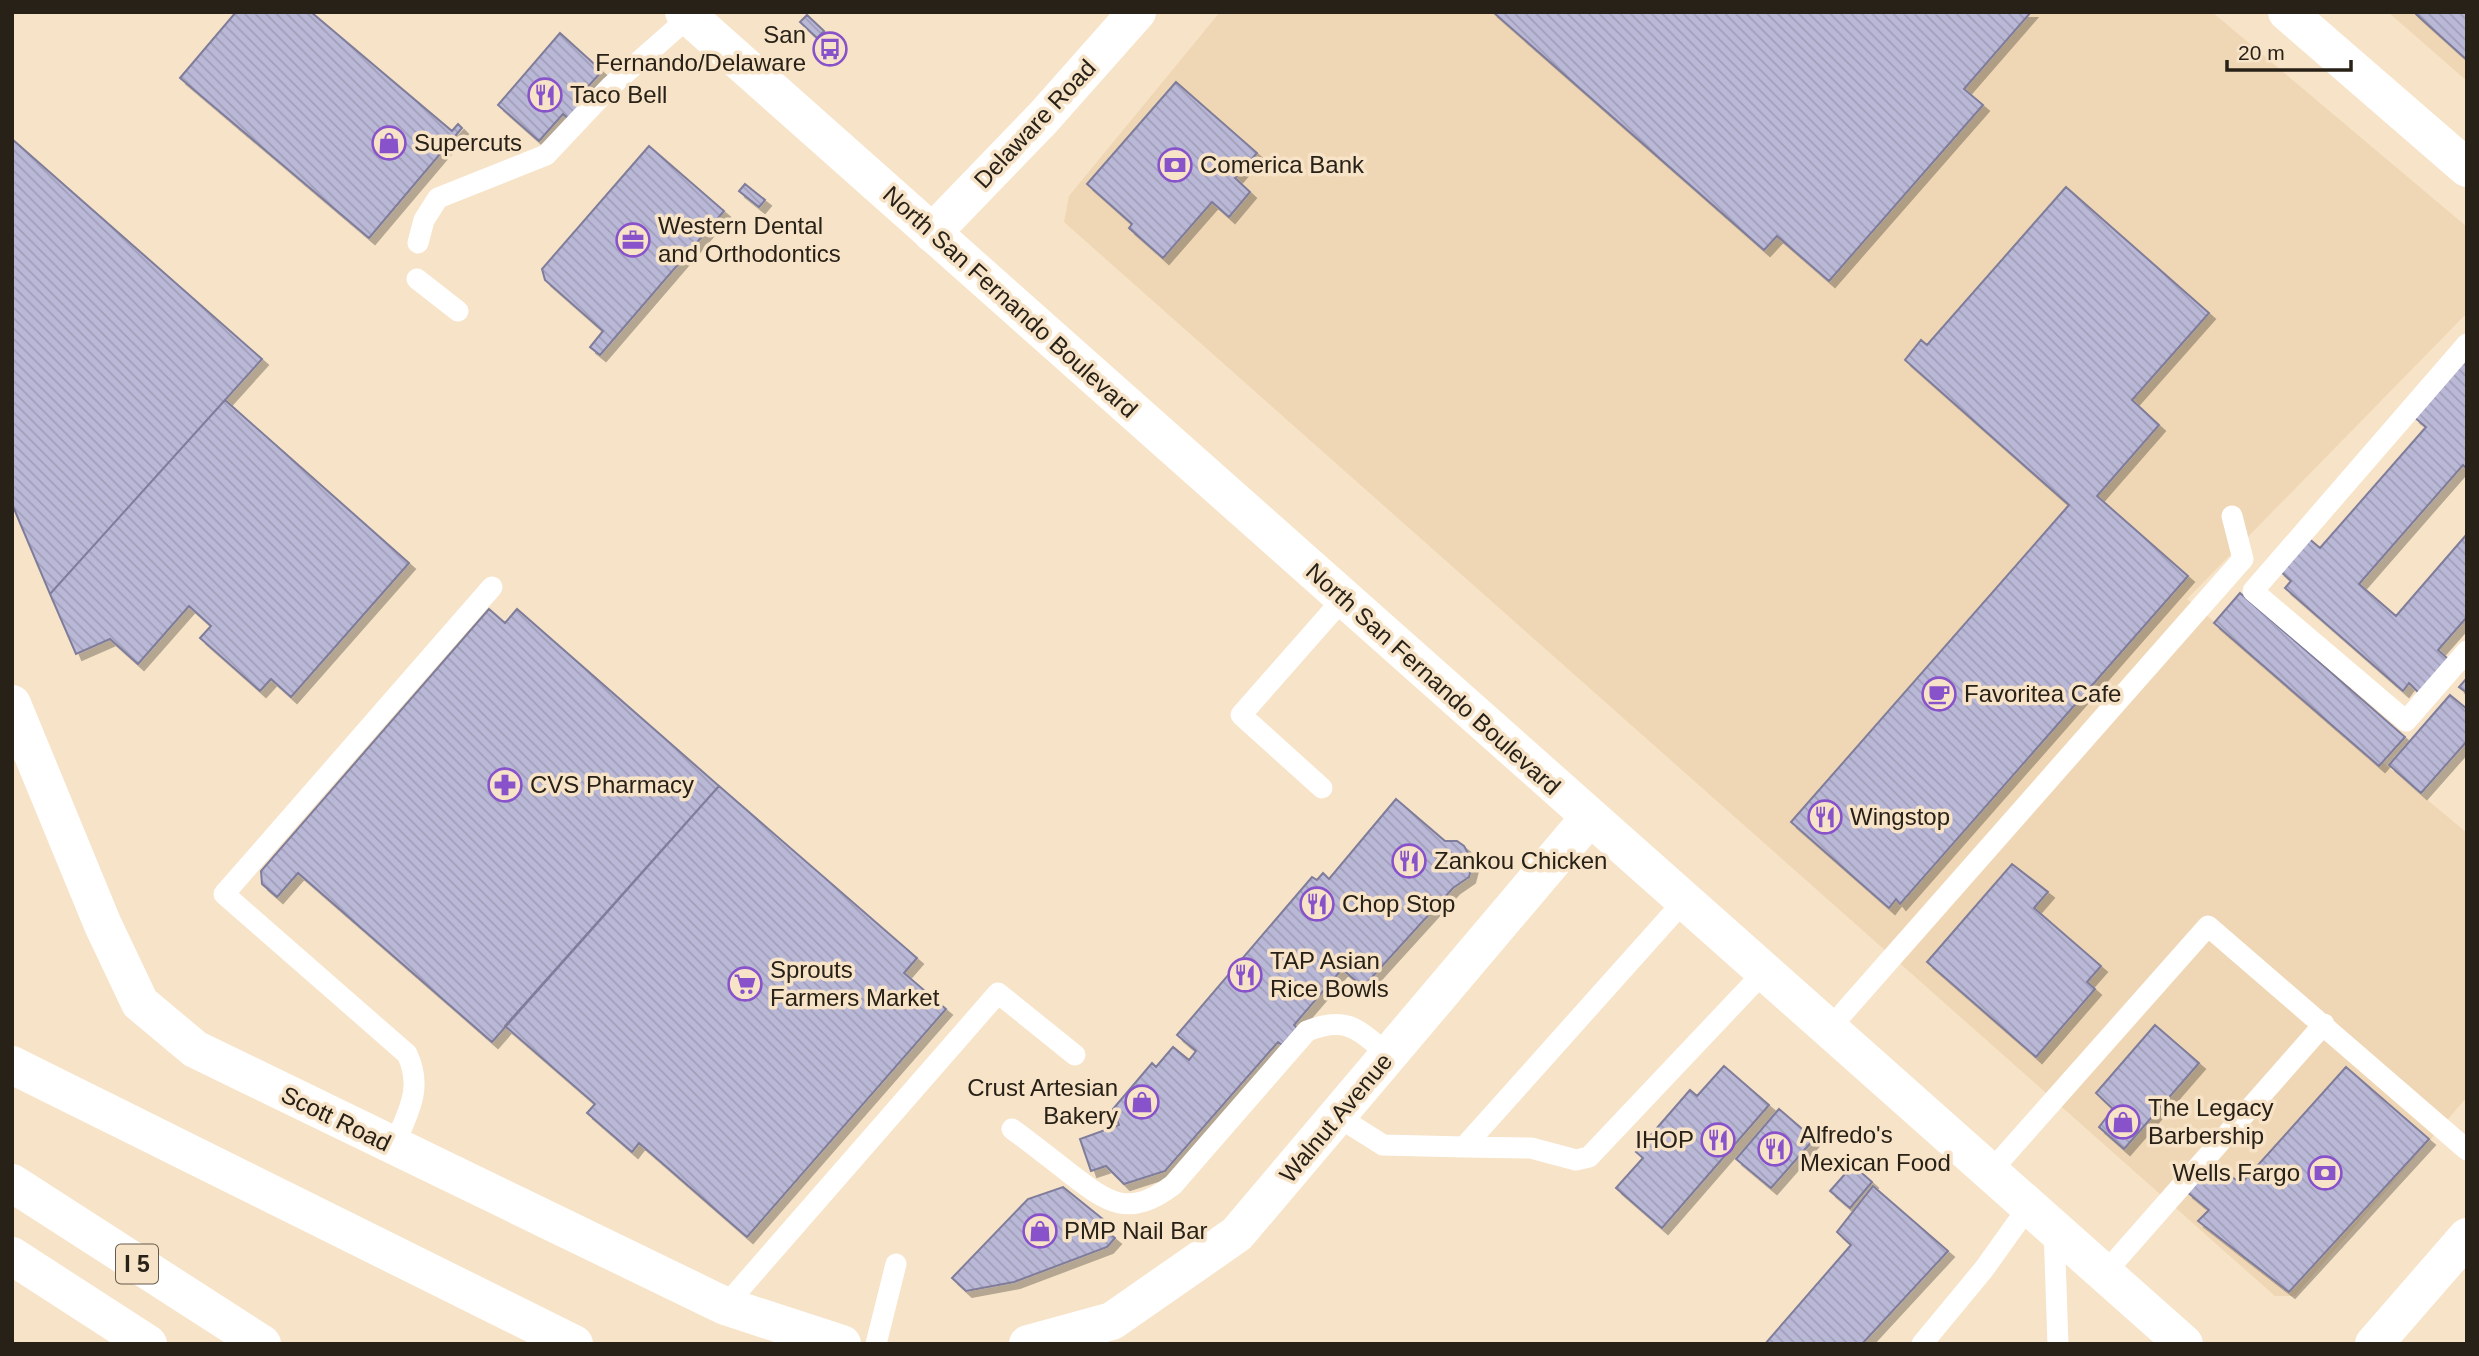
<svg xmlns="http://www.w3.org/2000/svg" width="2479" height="1356" font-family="Arial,sans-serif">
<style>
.built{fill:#efd6b4}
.building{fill:url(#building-back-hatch);stroke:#7f7d9a;stroke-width:2;filter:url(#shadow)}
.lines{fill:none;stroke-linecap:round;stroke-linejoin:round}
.service{stroke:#fff;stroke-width:21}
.minor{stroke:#fff;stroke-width:38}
.tertiary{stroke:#fff;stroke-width:38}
.secondary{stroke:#fff;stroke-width:38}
.primary{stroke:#fff;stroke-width:38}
.motorway{stroke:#fff;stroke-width:38}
.labels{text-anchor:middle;stroke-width:7;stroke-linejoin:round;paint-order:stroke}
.shield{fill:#f7e3c7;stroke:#665b4c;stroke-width:2}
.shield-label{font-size:23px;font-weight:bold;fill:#282117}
.poi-label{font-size:24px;fill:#282117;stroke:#f7e3c7;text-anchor:start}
.street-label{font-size:24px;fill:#282117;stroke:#f7e3c7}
</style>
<defs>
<pattern id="building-back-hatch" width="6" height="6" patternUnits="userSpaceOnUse" patternTransform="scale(1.75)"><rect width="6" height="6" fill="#bab8d7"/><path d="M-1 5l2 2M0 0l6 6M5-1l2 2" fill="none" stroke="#a09eb8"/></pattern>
<filter id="shadow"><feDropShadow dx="6" dy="6" stdDeviation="0" flood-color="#0004"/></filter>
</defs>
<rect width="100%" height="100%" fill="#f7e3c7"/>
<!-- built -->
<path class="built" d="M1220 12H2212L2467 227V313L2187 599 2467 833V1097L2295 1296H2275L1064 222 1069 196Z
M2388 12H2467V81Z"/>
<!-- building -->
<path class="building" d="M236 12H311L452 131 458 124 462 128 369 238 180 78Z
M1493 12H2031L1964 89 1983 105 1829 281 1777 236 1764 250Z
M2414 12H2467V60L2417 15Z
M807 15 824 31 817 38 800 22Z
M560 33 602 71 575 101 582 106 570 120 563 114 539 141 498 105Z
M1176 82 1257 153 1235 178 1250 192 1229 217 1212 202 1163 258 1129 228 1132 224 1087 184Z
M12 139 262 359 50 594 12 504Z
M649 146 724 211 600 355 590 347 603 331 545 280 542 269Z
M745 184 765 200 759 207 739 191Z
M2066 187 2209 313 2132 400 2159 425 2097 496 2188 576 1900 904 1896 899 1889 908 1791 822 2069 505 1905 360 1921 340 1927 345Z
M2467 357V469L2463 465 2359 584 2396 616 2467 534V617L2438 650 2448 659 2419 693 2409 683 2403 691 2285 588 2291 581 2279 570 2307 537 2320 548 2426 427 2414 417Z
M225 400 409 563 291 697 271 679 260 691 200 638 211 626 189 606 138 664 110 639 76 654 50 594Z
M2240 593 2405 737 2379 766 2214 623Z
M489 609 505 623 517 609 719 786 492 1042 298 873 277 897 262 884 261 871Z
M2467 678V693L2459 687Z
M2450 695 2467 709V741L2421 793 2389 765Z
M719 786 917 958 904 973 946 1009 747 1237 639 1143 632 1152 587 1113 595 1104 505 1026Z
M1396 799 1445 841H1457L1464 846 1473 862 1469 877 1453 888 1363 987 1342 969 1294 1025 1297 1028 1282 1045 1278 1042 1165 1171 1124 1184 1106 1166 1091 1171 1080 1139 1119 1125 1113 1109 1152 1063 1156 1067 1173 1047 1189 1060 1196 1051 1177 1035 1312 877 1317 880 1323 873 1329 879Z
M2012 864 2048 892 2034 908 2101 966 2087 982 2095 989 2036 1057 1927 962Z
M2155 1025 2199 1063 2124 1149 2099 1127 2113 1109 2096 1093Z
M1724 1066 1769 1105 1662 1228 1616 1188 1643 1158 1636 1152 1690 1090 1697 1096Z
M2346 1067 2429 1139 2289 1292 2198 1221 2209 1210 2187 1192 2213 1162 2241 1184Z
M1779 1109 1814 1139 1771 1188 1736 1159Z
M1853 1165 1872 1182 1850 1208 1830 1191Z
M1873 1186 1948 1251 1862 1344H1765L1851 1245 1837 1232Z
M1063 1187 1109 1224 1104 1229 1115 1238 1107 1247 1014 1282 966 1291 952 1278 1028 1199Z"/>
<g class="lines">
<!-- service -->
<path class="service" d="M418 243 424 220 438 198 546 155 611 86 689 17
M417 279 458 311
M2467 344 2253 591 2406 721 2467 651
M1322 788 1241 715 1343 599
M1684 901 1464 1147 1531 1148 1576 1160 1589 1157 1764 972
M1829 1029 2243 559 2232 516
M1337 1116 1383 1145 1464 1147
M1012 1129C1031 1143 1050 1158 1068 1172 1107 1202 1128 1219 1173 1185L1307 1031C1348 1015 1358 1030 1389 1055
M393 1148C407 1114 424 1089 407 1054L224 894 492 587
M1991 1171 2208 926 2467 1150
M2054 1229 2058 1344
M2104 1274 2324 1024
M725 1306 998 993 1075 1055
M876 1344 896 1264
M1922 1344 1984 1269 2029 1206"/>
<!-- minor -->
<path class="minor" d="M2287 12 2467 168
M12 704 103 925 140 1003 195 1049 725 1306 842 1344
M1028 1344 1112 1321 1237 1234 1589 818"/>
<!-- tertiary -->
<path class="tertiary" d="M932 233 1043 118 1137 12"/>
<!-- secondary -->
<path class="secondary" d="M2374 1344 2467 1237"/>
<!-- primary -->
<path class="primary" d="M684 12 2184 1344"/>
<!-- motorway -->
<path class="motorway" d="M12 1065 574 1344
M12 1183 262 1344
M12 1256 148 1344"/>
</g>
<!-- icons -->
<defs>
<symbol id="bus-ring" viewBox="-11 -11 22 22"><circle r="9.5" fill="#f7e3c7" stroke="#8852ca" stroke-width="1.5"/><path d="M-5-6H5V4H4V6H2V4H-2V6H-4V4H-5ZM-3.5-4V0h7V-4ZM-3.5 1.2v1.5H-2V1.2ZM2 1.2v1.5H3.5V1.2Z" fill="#8852ca"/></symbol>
<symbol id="restaurant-ring" viewBox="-11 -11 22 22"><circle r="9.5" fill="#f7e3c7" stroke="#8852ca" stroke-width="1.5"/><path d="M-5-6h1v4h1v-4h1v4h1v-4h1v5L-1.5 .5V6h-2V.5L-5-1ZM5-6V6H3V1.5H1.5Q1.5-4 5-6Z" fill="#8852ca"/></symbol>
<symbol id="shop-ring" viewBox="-11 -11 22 22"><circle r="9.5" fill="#f7e3c7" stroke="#8852ca" stroke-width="1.5"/><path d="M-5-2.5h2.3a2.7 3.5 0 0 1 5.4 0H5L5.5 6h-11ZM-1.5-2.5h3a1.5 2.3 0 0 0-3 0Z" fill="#8852ca"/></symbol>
<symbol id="bank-ring" viewBox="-11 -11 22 22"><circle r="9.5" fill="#f7e3c7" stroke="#8852ca" stroke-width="1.5"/><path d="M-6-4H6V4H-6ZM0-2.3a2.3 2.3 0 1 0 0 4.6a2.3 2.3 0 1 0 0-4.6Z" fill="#8852ca"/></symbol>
<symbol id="office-ring" viewBox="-11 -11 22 22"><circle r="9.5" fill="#f7e3c7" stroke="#8852ca" stroke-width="1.5"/><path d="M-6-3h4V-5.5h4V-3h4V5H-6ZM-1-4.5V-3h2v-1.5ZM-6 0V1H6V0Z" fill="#8852ca"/></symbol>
<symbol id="cafe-ring" viewBox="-11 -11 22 22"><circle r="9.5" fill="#f7e3c7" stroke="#8852ca" stroke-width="1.5"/><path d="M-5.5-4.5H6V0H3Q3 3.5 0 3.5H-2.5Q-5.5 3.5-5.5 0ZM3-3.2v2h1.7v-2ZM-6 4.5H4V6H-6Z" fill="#8852ca"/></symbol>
<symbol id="pharmacy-ring" viewBox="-11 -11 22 22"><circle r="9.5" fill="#f7e3c7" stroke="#8852ca" stroke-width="1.5"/><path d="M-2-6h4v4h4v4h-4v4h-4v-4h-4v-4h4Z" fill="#8852ca"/></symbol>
<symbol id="supermarket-ring" viewBox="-11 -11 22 22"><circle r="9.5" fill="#f7e3c7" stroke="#8852ca" stroke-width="1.5"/><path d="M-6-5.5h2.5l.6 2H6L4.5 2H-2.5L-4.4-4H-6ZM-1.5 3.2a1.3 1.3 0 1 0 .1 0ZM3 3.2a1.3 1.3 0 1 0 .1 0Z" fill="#8852ca"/></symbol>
</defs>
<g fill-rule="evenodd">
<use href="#bus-ring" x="811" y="30" width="38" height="38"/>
<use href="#restaurant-ring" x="526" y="76" width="38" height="38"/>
<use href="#shop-ring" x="370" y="124" width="38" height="38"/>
<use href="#bank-ring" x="1156" y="146" width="38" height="38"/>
<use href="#office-ring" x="614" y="221" width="38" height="38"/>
<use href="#cafe-ring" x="1920" y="675" width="38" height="38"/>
<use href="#pharmacy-ring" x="486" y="766" width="38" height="38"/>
<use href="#restaurant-ring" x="1806" y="798" width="38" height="38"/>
<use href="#restaurant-ring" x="1390" y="842" width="38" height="38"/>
<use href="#restaurant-ring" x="1298" y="885" width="38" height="38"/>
<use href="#restaurant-ring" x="1226" y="956" width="38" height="38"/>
<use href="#supermarket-ring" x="726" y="965" width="38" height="38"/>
<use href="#shop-ring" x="1123" y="1083" width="38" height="38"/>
<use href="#shop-ring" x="2104" y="1103" width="38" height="38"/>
<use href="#restaurant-ring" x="1699" y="1121" width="38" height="38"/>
<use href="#restaurant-ring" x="1756" y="1130" width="38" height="38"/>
<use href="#bank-ring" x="2306" y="1154" width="38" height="38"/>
<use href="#shop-ring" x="1021" y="1212" width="38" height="38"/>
</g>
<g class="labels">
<!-- shield labels -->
<rect class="shield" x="116" y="1244.5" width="42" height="39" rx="5"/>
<g class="shield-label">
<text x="137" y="1272">I 5</text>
</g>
<!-- poi labels -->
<g class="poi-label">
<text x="806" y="43" text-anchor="end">San<tspan x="806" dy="28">Fernando/Delaware</tspan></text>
<text x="570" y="103">Taco Bell</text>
<text x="414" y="151">Supercuts</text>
<text x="1200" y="173">Comerica Bank</text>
<text x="658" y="234">Western Dental<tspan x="658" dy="28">and Orthodontics</tspan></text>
<text x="1964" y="702">Favoritea Cafe</text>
<text x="530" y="793">CVS Pharmacy</text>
<text x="1850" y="825">Wingstop</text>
<text x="1434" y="869">Zankou Chicken</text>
<text x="1342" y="912">Chop Stop</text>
<text x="1270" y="969">TAP Asian<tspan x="1270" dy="28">Rice Bowls</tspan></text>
<text x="770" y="978">Sprouts<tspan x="770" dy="28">Farmers Market</tspan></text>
<text x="1118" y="1096" text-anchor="end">Crust Artesian<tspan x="1118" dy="28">Bakery</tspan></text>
<text x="2148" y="1116">The Legacy<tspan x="2148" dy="28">Barbership</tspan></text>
<text x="1800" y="1143">Alfredo's<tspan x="1800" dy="28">Mexican Food</tspan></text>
<text x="1694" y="1148" text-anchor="end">IHOP</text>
<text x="2300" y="1181" text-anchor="end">Wells Fargo</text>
<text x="1064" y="1239">PMP Nail Bar</text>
</g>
<!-- street labels -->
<g class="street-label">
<text transform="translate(1035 124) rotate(-47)" y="8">Delaware Road</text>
<text transform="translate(1010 302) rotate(42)" y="8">North San Fernando Boulevard</text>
<text transform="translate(1433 679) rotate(42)" y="8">North San Fernando Boulevard</text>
<text transform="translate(1336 1118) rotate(-50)" y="8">Walnut Avenue</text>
<text transform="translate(336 1119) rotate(26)" y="8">Scott Road</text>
</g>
</g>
<!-- border -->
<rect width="2479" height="1356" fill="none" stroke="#282117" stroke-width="28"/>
<!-- scale -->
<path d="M2227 60v10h124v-10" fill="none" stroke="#282117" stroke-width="3.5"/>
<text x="2238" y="60" font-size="21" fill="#282117" stroke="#f7e3c7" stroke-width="5" paint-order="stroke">20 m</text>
</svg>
